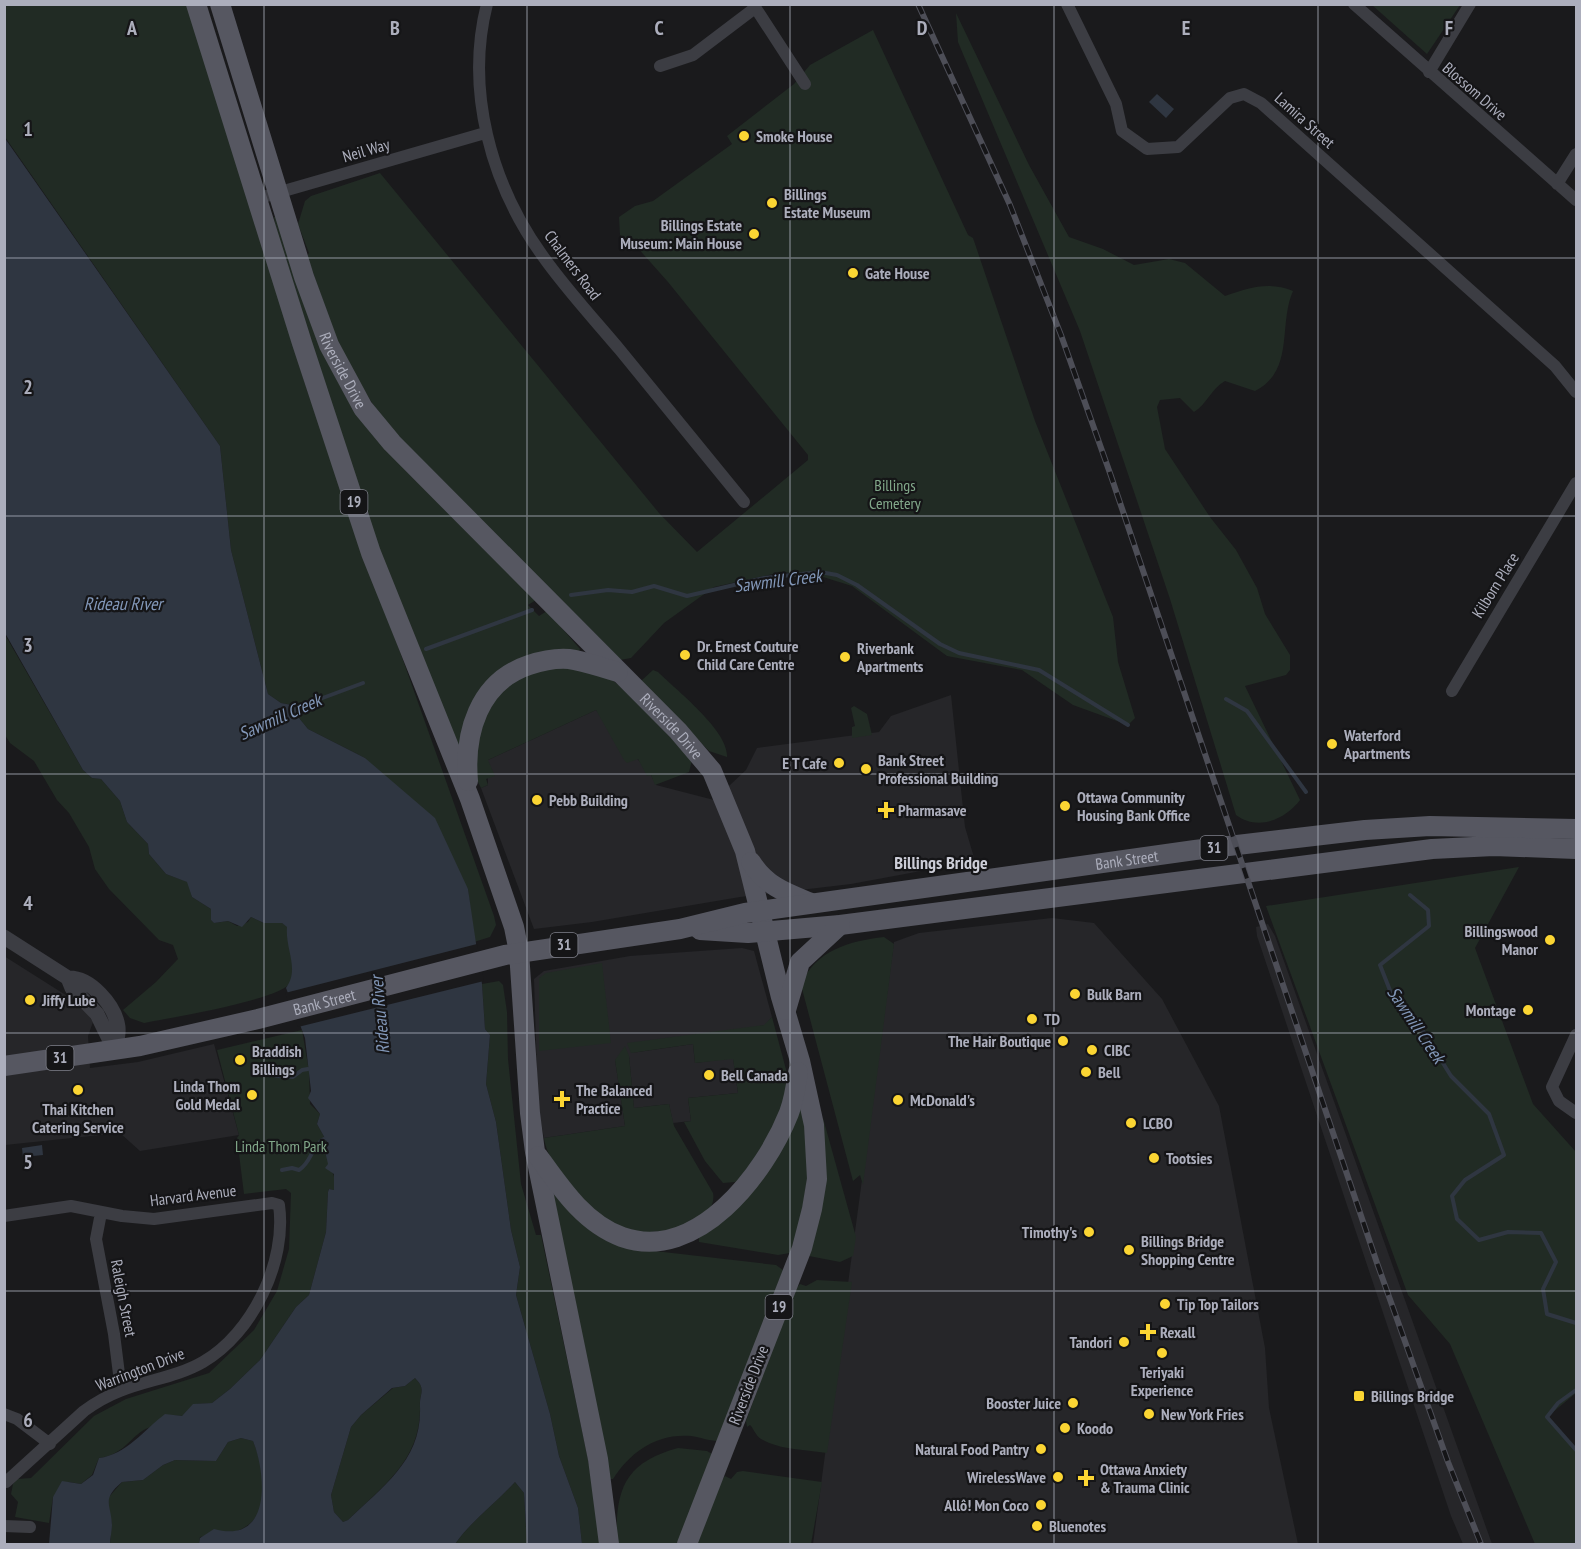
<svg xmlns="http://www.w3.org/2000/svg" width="1581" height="1549" font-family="'PT Sans Narrow',sans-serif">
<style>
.built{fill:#262629}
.green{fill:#212b24}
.water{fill:#2f3641;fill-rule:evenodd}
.pier{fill:#1a1a1c}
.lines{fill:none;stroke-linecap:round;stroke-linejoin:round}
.stream{stroke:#2f3641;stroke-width:4}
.minor{stroke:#3c3d43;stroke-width:12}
.tertiary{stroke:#3c3d43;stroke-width:15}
.primary{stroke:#565761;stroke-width:20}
.rail-casing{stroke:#4d4e57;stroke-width:6}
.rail{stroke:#151517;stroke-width:4;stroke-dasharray:11;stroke-linecap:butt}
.grid{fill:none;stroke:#acaebc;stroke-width:1.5;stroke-opacity:0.55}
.poi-dot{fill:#fbd533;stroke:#151517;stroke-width:2}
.labels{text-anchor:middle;stroke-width:4.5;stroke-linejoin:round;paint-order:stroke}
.shield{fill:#151517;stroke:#7f808a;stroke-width:1.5}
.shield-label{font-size:15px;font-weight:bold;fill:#acaebc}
.street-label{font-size:16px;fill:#acaebc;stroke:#151517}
.poi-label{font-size:16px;font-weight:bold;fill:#acaebc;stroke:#151517;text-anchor:start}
.park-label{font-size:16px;fill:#82a88a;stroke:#151517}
.water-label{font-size:18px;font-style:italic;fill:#8297b8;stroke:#151517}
.neighbourhood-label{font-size:18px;font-weight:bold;fill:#cdced8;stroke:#151517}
.grid-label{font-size:20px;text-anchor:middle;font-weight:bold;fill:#acaebc;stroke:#151517;stroke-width:4.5;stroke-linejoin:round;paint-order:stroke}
</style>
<rect width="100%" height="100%" fill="#1a1a1c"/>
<!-- built -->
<path class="built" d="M951 695 965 827 975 861 851 884 740 897 592 922 534 929 481 788 488 785V760L596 710 651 775 656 785 714 800 746 770 757 748 879 732 891 716Z
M1052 918 1094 923 1162 999 1219 1106 1265 1348 1269 1408 1298 1544H813L894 942 919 933Z
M1268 924 1275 936 1492 1544H1463L1451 1516 1257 936 1256 927Z
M742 948 754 951 772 1017 765 1025 631 1053 693 1044 695 1063 733 1058 738 1093 688 1098 691 1121 673 1123 669 1104 634 1108 629 1056 615 1060 625 1126 544 1138 538 1106 534 979 544 971 630 956Z
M4 956 83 1006 93 1022 88 1036 90 1068 138 1062 214 1044 239 1135 140 1151 120 1133 5 1145Z"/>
<!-- green -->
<path class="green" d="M4 5H187L308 393 494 916 496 925 490 937 474 942 468 889 365 758 308 729 299 718 297 706 281 703 268 694 231 550 220 446 5 137Z
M1372 5H1460L1427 54Z
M956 13 1029 165 1069 237 1103 249 1134 265 1169 259 1185 263 1225 296C1249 288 1268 281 1293 291 1278 325 1295 371 1255 391L1225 381C1211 389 1207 404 1194 412L1180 398 1160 400 1157 407 1165 449 1210 517 1236 550 1257 588 1265 614 1290 655V670L1286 675 1245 686 1300 800C1285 820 1257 831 1236 815L1170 599 1080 331 958 42Z
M873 30 968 235 973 238 1035 421 1113 617 1118 662 1135 718 1128 725 1073 705 1022 670 947 656 852 586 823 577 782 572 714 587 664 623 631 658 620 660 402 442 377 411 342 354 307 256 309 253 298 224 305 201 311 196 380 173 659 513 697 552 808 460V455L668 282 636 246 620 235 619 217 635 206 653 201 732 144 727 136 794 84 810 65Z
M277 216 314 332 341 388 405 470 536 600 528 605 539 616 547 611 580 649 579 651 516 663 460 762 351 476 275 225 274 217Z
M4 633 83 770 92 778 101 779 120 801 127 822 148 844 149 854 166 874 188 882 192 897 211 909V920L214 923 228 921 237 926 248 922 251 917 264 923H282L288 927C285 945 299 966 291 982 282 1000 168 1018 144 1023L130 1018 123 1010 156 982 178 959 173 945 159 940 109 889 95 869 89 847 69 813 57 800 34 761 10 743 5 735Z
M559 664 610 678 629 694 692 760 689 772 655 785 651 775 647 776 638 759 627 763 624 760 596 710 488 760 495 776 486 779 488 785 481 788 474 774 477 724 509 681Z
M653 670 658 672C676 690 729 731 727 757L709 751 641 681Z
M854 706 867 714 872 735 852 738V727L855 726 851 708Z
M1519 867 1475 948 1533 1104 1576 1152V1393L1547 1417 1576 1450V1544H1535L1450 1344 1408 1295 1266 906Z
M884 937 894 944 863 1185 860 1175 853 1181 801 985C815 950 850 941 884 937Z
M602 963 611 1043 539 1051V978L546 973Z
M499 981 503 985 507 1012 508 1059 521 1184 536 1235H541L588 1459 601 1544H582L578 1508 559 1456 550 1414 516 1295 520 1267 511 1230 496 1122 486 1084 490 1035 485 1029 482 984Z
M772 1017 788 1077 786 1108 742 1178 735 1182 723 1183 705 1161 684 1122 691 1121 688 1098 738 1093 733 1059 695 1063 693 1044 631 1053 627 1043 764 1025Z
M302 1030 309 1071 310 1104 320 1114 317 1124 327 1142C322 1163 340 1175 334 1190L329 1189 328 1192 326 1232 309 1295 296 1307 260 1360 230 1389 212 1403 197 1404 182 1416C170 1414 159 1417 152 1427 133 1430 127 1455 99 1458L92 1475 81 1484 69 1482 53 1497 49 1523 15 1517 18 1502 11 1494 13 1484 17 1479 31 1478 94 1416 126 1399 209 1373 254 1330 277 1291 289 1249 291 1193 286 1189 244 1194 237 1138 239 1135 217 1050Z
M625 1046 629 1056 634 1108 669 1104 674 1126 713 1193C719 1226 653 1237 628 1230 596 1221 549 1172 544 1138L625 1126 615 1060Z
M803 1104 810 1161 799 1230 790 1253 778 1255 699 1242V1237L712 1228Z
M823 1118 856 1237 853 1256 840 1262 809 1256 826 1185Z
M554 1192 637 1249 776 1265 783 1270 718 1441C709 1441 700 1437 691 1436 657 1433 630 1452 613 1479H609L551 1194Z
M817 1280 852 1282 827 1453C807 1450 779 1450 761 1439 755 1435 754 1429 750 1425L747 1427 746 1421 794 1291 800 1284 806 1286Z
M415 1378C427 1390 419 1393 420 1407 421 1460 383 1486 348 1520L343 1522 334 1512 331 1495 351 1427 361 1415 393 1388 405 1386Z
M241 1438 253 1441C263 1465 273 1510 245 1527 232 1535 216 1535 200 1537L199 1544H110L112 1523 108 1510V1498L122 1482 143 1480 163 1465 175 1460 216 1461 228 1442Z
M678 1448 707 1451 712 1454 679 1544H617C615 1491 623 1463 678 1448Z
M743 1471 822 1482 811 1544H697L722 1480 725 1476 731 1479 737 1472Z
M515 1482 524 1493 527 1544H455C472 1520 495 1504 515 1482Z"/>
<!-- water -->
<path class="water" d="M1157 94 1174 109 1166 118 1149 102Z
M4 137 220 446 231 550 268 694 281 703 297 706 299 718 308 729 365 758 435 818 468 889 482 984 485 1029 490 1035 486 1084 496 1122 511 1230 520 1267 516 1295 550 1414 559 1456 578 1508 582 1544H527L524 1493 515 1482C495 1504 472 1520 455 1544H199L200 1538 214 1529C271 1545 267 1476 253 1441L241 1438 228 1442 216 1461 175 1460 163 1465 143 1480 122 1482C101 1500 111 1503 112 1525 112 1531 110 1538 110 1544H49L53 1497 62 1481 81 1484 93 1475 99 1458C126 1455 145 1429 165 1414L182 1416 193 1404 212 1403 230 1389 260 1360 296 1307 309 1295 326 1232 328 1192 329 1189 334 1190V1174L325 1168 328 1164 325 1151 327 1142 317 1124 320 1114 308 1098 311 1091 305 1038 286 988C300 969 285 949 287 927L282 923H264L251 917 242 927 228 921 214 923 211 920V909L192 897 187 882 166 874 149 854 148 844 127 822 120 801 101 779 92 778 83 770 5 633ZM415 1378C427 1390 419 1393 420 1407 422 1460 383 1486 348 1520L343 1522 334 1512 331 1495 351 1427 361 1415 392 1388 405 1386Z
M42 1145 43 1155 23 1157 22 1148Z"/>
<!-- pier -->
<path class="pier" d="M477 944 484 981 298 1027 285 993Z"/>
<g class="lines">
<!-- stream -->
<path class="stream" d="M571 595 608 590 632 592 654 586 687 596 764 578 820 572 837 575 857 585 940 644 959 653 1039 670 1128 725
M426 649 532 610
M1226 699 1247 711 1306 792
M293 709 363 683
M1410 895 1428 910 1429 926 1380 965 1393 998 1413 1015 1451 1076 1489 1114 1504 1155 1465 1180 1452 1196 1457 1219 1479 1240 1508 1232 1541 1233 1556 1262 1543 1289 1547 1314 1576 1323
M276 1076 293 1077 302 1070 308 1069
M282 1170 292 1168 299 1170C312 1162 311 1146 324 1139
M1576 1390 1558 1403 1547 1417 1576 1450"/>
<!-- minor -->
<path class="minor" d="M487 4C465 90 491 184 542 255 565 288 594 319 620 350 661 401 703 451 744 502
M753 4 805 84
M1067 4 1116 104 1122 131 1147 149 1178 147 1230 98 1244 94 1261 103 1555 366 1576 392
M1354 4 1576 200
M660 66 693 55 755 8
M1429 72 1470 4
M1557 184 1576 154
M256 199 485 133
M1452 691 1576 483
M1576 1035 1552 1087 1559 1101 1576 1113
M101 1213 96 1239 114 1334 121 1390
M4 1216 71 1206 122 1216 154 1219 272 1203 279 1205C287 1261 253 1333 203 1362 177 1377 147 1380 120 1391 107 1396 95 1403 84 1411L6 1482
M4 1414 17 1419 50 1444
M4 1526 30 1527"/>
<!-- tertiary -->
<path class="tertiary" d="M4 937 68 978C90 977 115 1005 118 1027 119 1035 116 1043 115 1051
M68 978 72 988 97 1014 115 1051"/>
<!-- primary -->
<g class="primary">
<path d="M196 4 302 343 371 553 470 799 514 927 519 952 530 1113 535 1152 598 1459 609 1544"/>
<path id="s1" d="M220 4 304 277 329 345 363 408 392 443 678 731 712 771 745 851 781 997 800 1061 814 1125 817 1179 812 1209 802 1248 687 1544"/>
<path d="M468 781C464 734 478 682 529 665 541 661 556 658 569 659 585 661 602 668 618 672"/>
<path d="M751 862C766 886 786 893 811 903"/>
<path d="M700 930 748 933 840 925 1432 849 1494 846 1576 849"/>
<path d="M786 1010 800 962 840 925"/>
<path id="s2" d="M4 1066 140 1046 258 1019 505 955 680 929 745 913 1195 850 1365 830 1430 826 1576 829"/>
<path d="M538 1156C561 1188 584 1223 622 1237 697 1263 765 1174 789 1113 794 1100 796 1086 798 1072"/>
</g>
<defs>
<path id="rail" d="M918 4 1010 205 1061 335 1111 476 1377 1263 1448 1462 1481 1544"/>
</defs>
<!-- rail casing -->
<use href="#rail" class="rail-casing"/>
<!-- rail -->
<use href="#rail" class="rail"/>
</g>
<!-- grid -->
<path class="grid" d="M264 4V1544M527 4V1544M790 4V1544M1054 4V1544M1318 4V1544M4 258H1576M4 516H1576M4 774H1576M4 1033H1576M4 1291H1576"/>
<!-- markers -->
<g class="poi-dot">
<circle cx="744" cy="136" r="6"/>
<circle cx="772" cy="203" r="6"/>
<circle cx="754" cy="234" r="6"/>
<circle cx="853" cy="273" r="6"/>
<circle cx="685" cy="655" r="6"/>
<circle cx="845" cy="657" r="6"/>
<circle cx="1332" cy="744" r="6"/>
<circle cx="839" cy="763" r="6"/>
<circle cx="866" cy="769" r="6"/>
<circle cx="537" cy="800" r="6"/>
<circle cx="1065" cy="806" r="6"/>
<path d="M883 801h6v6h6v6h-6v6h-6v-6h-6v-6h6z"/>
<circle cx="1550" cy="940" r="6"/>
<circle cx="1075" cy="994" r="6"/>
<circle cx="30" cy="1000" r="6"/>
<circle cx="1528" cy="1010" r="6"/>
<circle cx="1032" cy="1019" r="6"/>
<circle cx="1063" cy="1041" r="6"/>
<circle cx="1092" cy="1050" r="6"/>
<circle cx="240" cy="1060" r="6"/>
<circle cx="1086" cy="1072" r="6"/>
<circle cx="709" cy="1075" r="6"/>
<circle cx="78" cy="1090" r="6"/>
<circle cx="252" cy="1095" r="6"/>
<path d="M559 1090h6v6h6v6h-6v6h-6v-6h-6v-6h6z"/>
<circle cx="898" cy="1100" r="6"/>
<circle cx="1131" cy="1123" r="6"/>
<circle cx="1154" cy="1158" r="6"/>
<circle cx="1089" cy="1232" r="6"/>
<circle cx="1129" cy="1250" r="6"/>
<circle cx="1165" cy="1304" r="6"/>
<path d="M1145 1323h6v6h6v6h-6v6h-6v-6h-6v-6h6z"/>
<circle cx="1124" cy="1342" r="6"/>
<circle cx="1162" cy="1353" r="6"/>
<rect x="1353" y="1390" width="12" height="12" rx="3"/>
<circle cx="1073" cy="1403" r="6"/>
<circle cx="1149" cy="1414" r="6"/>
<circle cx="1065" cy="1428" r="6"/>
<circle cx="1041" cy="1449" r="6"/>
<circle cx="1058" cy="1477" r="6"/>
<path d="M1083 1469h6v6h6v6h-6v6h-6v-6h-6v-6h6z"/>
<circle cx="1041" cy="1505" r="6"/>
<circle cx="1037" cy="1526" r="6"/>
</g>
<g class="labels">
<!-- shield labels -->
<g class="shield">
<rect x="340.5" y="490" width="27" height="24" rx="4.5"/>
<rect x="1200.5" y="836" width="27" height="24" rx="4.5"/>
<rect x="550.5" y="933" width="27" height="24" rx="4.5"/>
<rect x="46.5" y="1046" width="27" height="24" rx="4.5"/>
<rect x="765.5" y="1295" width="27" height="24" rx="4.5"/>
</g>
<g class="shield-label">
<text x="354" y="507">19</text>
<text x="1214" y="853">31</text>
<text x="564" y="950">31</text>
<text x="60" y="1063">31</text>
<text x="779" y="1312">19</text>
</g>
<!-- street labels -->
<g class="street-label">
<text transform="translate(1475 91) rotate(41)" y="6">Blossom Drive</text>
<text transform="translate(1305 120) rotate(42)" y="6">Lamira Street</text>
<text transform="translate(366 150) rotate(-16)" y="6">Neil Way</text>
<text transform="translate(573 265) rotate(53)" y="6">Chalmers Road</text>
<text dy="6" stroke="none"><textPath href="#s1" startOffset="387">Riverside Drive</textPath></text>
<text transform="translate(1495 585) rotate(-58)" y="6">Kilborn Place</text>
<text dy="6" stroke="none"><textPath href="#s1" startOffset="873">Riverside Drive</textPath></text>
<text dy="6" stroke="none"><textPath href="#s2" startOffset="1143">Bank Street</textPath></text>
<text dy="6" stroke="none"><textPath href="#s2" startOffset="327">Bank Street</textPath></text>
<text transform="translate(193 1195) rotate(-7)" y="6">Harvard Avenue</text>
<text transform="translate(124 1298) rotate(79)" y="6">Raleigh Street</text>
<text transform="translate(140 1369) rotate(-21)" y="6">Warrington Drive</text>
<text transform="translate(748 1385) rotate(-69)" y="6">Riverside Drive</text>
</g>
<!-- poi labels -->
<g class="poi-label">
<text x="756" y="142">Smoke House</text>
<text x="784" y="200">Billings<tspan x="784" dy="18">Estate Museum</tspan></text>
<text x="742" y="231" text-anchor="end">Billings Estate<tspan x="742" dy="18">Museum: Main House</tspan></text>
<text x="865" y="279">Gate House</text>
<text x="697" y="652">Dr. Ernest Couture<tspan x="697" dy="18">Child Care Centre</tspan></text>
<text x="857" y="654">Riverbank<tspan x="857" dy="18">Apartments</tspan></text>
<text x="1344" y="741">Waterford<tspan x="1344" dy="18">Apartments</tspan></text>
<text x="878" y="766">Bank Street<tspan x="878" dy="18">Professional Building</tspan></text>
<text x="827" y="769" text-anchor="end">E T Cafe</text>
<text x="1077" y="803">Ottawa Community<tspan x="1077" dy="18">Housing Bank Office</tspan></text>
<text x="549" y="806">Pebb Building</text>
<text x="898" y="816">Pharmasave</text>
<text x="1538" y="937" text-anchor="end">Billingswood<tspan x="1538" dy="18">Manor</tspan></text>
<text x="1087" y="1000">Bulk Barn</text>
<text x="42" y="1006">Jiffy Lube</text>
<text x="1516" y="1016" text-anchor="end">Montage</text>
<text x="1044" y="1025">TD</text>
<text x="1051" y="1047" text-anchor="end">The Hair Boutique</text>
<text x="1104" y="1056">CIBC</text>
<text x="252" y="1057">Braddish<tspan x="252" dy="18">Billings</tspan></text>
<text x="1098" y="1078">Bell</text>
<text x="721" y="1081">Bell Canada</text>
<text x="240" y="1092" text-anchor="end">Linda Thom<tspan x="240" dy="18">Gold Medal</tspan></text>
<text x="576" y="1096">The Balanced<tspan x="576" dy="18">Practice</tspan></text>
<text x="910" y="1106">McDonald's</text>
<text x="78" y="1115" text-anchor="middle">Thai Kitchen<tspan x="78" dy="18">Catering Service</tspan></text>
<text x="1143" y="1129">LCBO</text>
<text x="1166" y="1164">Tootsies</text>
<text x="1077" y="1238" text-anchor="end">Timothy's</text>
<text x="1141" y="1247">Billings Bridge<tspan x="1141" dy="18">Shopping Centre</tspan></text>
<text x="1177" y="1310">Tip Top Tailors</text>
<text x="1160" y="1338">Rexall</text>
<text x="1112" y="1348" text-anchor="end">Tandori</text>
<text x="1162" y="1378" text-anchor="middle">Teriyaki<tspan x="1162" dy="18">Experience</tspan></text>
<text x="1371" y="1402">Billings Bridge</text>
<text x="1061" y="1409" text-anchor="end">Booster Juice</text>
<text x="1161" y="1420">New York Fries</text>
<text x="1077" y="1434">Koodo</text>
<text x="1029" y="1455" text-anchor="end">Natural Food Pantry</text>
<text x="1100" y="1475">Ottawa Anxiety<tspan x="1100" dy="18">&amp; Trauma Clinic</tspan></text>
<text x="1046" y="1483" text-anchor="end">WirelessWave</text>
<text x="1029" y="1511" text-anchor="end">Allô! Mon Coco</text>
<text x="1049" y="1532">Bluenotes</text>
</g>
<!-- park labels -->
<g class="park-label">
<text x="895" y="491">Billings<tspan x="895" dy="18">Cemetery</tspan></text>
<text x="281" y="1152">Linda Thom Park</text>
</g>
<!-- water labels -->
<g class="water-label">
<text transform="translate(778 581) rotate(-7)" y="6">Sawmill Creek</text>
<text x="123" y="610">Rideau River</text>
<text transform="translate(280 717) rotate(-24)" y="6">Sawmill Creek</text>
<text transform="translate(380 1015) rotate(-95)" y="6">Rideau River</text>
<text transform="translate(1416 1025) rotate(56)" y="6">Sawmill Creek</text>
</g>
<!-- neighbourhood labels -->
<g class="neighbourhood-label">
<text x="941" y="869">Billings Bridge</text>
</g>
</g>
<g class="grid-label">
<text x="132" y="35">A</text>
<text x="395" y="35">B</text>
<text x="659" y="35">C</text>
<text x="922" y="35">D</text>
<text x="1186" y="35">E</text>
<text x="1449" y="35">F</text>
<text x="28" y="136">1</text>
<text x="28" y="394">2</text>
<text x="28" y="652">3</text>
<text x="28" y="910">4</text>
<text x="28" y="1169">5</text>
<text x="28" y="1427">6</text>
</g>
<!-- border -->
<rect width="1581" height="1549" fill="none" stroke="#acaebc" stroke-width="12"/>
</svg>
